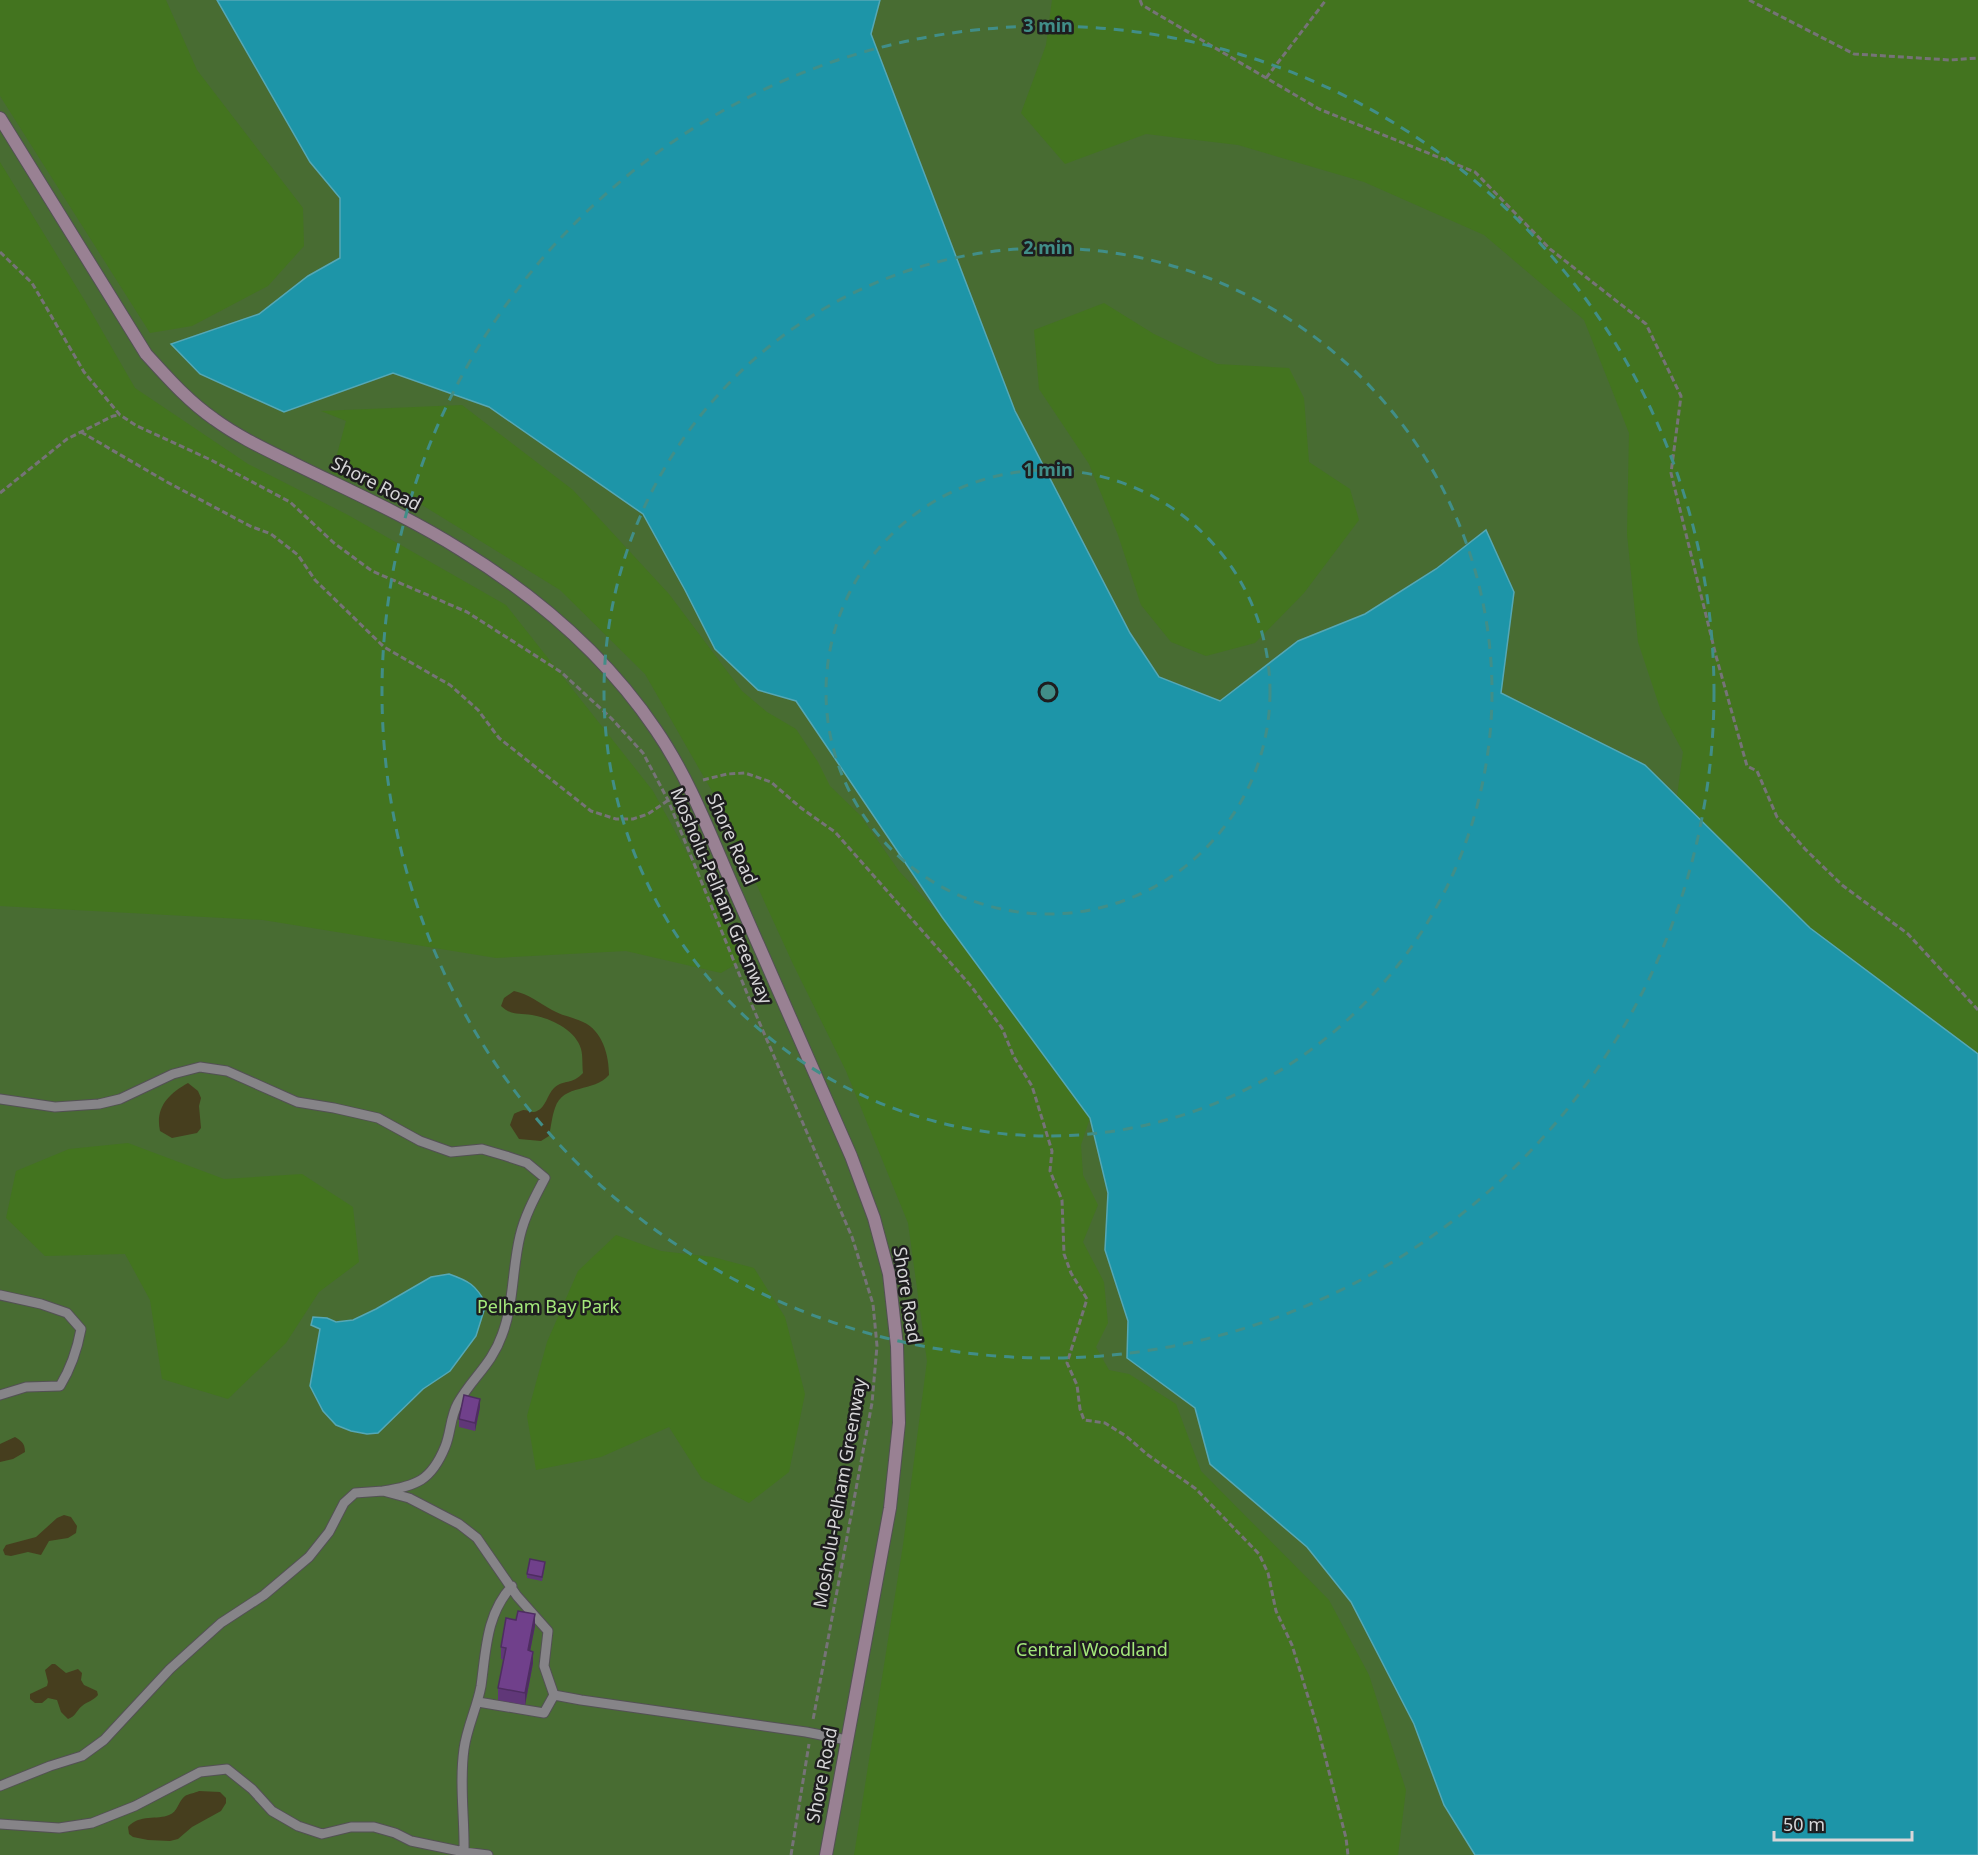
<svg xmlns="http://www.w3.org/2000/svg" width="1978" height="1855" font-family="'Noto Sans',sans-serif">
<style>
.green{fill:#486c32}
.forest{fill:#43741f}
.sand{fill:#463e1e}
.water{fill:#1d95a8;stroke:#55a8b6;stroke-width:1.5}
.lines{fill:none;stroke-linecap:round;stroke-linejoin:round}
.service-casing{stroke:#535154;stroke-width:11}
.secondary-casing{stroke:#535154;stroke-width:14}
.path{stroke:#767377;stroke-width:3;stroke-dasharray:6 3;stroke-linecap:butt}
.service{stroke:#868488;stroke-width:9}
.secondary{stroke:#998193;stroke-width:12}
.wall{fill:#603778}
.shaded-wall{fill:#4e2d61}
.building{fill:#70408b;stroke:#4e2d61;stroke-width:1.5}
.ring{fill:none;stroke:#418e88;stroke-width:3;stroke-dasharray:10 8}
.labels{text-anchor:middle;stroke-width:5;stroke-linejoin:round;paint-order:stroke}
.street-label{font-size:18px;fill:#d7d6d8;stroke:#1e1d1f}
.park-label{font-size:18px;fill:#a4e87b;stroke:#1e1d1f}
.centre{fill:#418e88;stroke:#1e1d1f;stroke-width:3}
.ring-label{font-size:18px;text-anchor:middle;font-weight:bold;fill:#418e88;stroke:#1e1d1f;stroke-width:5;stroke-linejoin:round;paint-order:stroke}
</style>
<rect width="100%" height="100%" fill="#383539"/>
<!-- green -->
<path class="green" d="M0 0H262L469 317 834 667 879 824 942 917 1090 1118 1568 1855H0Z
M835 0H1978V1465L1256 824 1130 633 1054 487 891 228Z"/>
<!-- forest -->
<path class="forest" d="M0 0H166L197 70 303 208 304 246 268 286 192 326 150 333 0 96Z
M1052 0H1978V1054L1810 928 1677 796 1683 752 1661 711 1638 642 1627 534 1629 433 1584 320 1484 235 1364 182 1238 145 1146 134 1065 164 1021 113 1046 45Z
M0 162 85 301 135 388 248 464 348 515 506 605 653 791 745 959 721 973 626 951 496 958 263 920 0 906Z
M1104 303 1154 334 1217 364 1289 368 1304 398 1309 462 1350 489 1359 520 1304 593 1255 643 1206 656 1171 642 1141 605 1118 535 1089 464 1039 389 1034 330Z
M462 405 573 490 669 594 742 691 767 712 796 729 818 762 830 786 860 815 899 871 942 917 1090 1118 1081 1145 1083 1175 1098 1205 1083 1242 1104 1282 1108 1323 1096 1347 1109 1370 1129 1374 1176 1404 1201 1471 1329 1600 1369 1675 1406 1790 1398 1855H854L903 1545 927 1361 908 1223 846 1071 793 964 721 807 645 674 560 590 422 505 332 473 346 421 321 411Z
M128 1143 224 1179 302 1174 353 1207 359 1262 319 1292 286 1343 228 1399 162 1379 150 1300 125 1254 45 1256 6 1218 16 1171 69 1149Z
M616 1235 661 1251 713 1257 754 1268 785 1317 805 1394 789 1472 749 1503 702 1479 669 1427 601 1457 536 1470 527 1416 547 1342 578 1271Z"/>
<!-- sand -->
<path class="sand" d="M514 991C529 994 539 1003 552 1010 562 1016 573 1017 583 1022 603 1031 609 1056 609 1075 594 1093 563 1083 555 1108 552 1116 551 1127 549 1136L541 1141 519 1139 510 1125 514 1114C515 1113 523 1110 523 1110 529 1110 532 1114 537 1111 546 1107 547 1095 554 1088 564 1079 572 1085 583 1073 582 1065 583 1056 581 1049 576 1030 550 1018 532 1015 519 1013 512 1016 501 1006L504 998Z
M188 1083 198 1091 201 1098 199 1106 201 1128 197 1133 172 1138 160 1131C155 1108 168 1094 188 1083Z
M15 1437C22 1441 25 1444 25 1452L13 1459 0 1462V1444Z
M64 1515 71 1517 77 1526 76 1533 68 1538 49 1541 41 1555 28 1552 11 1556 5 1555 3 1550 6 1545 36 1537 57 1518Z
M52 1664H55L66 1673 78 1669 82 1673 81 1680 84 1685 97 1691 98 1695C93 1701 88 1701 82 1706 76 1711 76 1716 68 1719L61 1712 57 1700 48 1698 42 1703H35L30 1699V1694L47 1686 48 1682 45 1670Z
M199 1791 220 1792 226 1798V1803L221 1811 192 1827 178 1839 170 1841 148 1840 133 1837 129 1834 128 1827C139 1814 158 1820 169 1815 178 1812 178 1801 185 1796 188 1794 195 1793 199 1791Z"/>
<!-- water -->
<path class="water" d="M217 0H880L871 34 1015 411 1130 633 1159 677 1220 701 1298 641 1365 614 1436 569 1486 530 1514 592 1501 693 1645 765 1810 928 1978 1054V1855H1475L1444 1805 1414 1724 1351 1602 1307 1547 1210 1464 1195 1408 1127 1358 1128 1321 1105 1250 1108 1193 1090 1118 942 917 796 701 758 690 715 649 685 590 643 514 489 407 393 373 284 412 200 374 171 344 259 314 308 276 340 258V198L310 162Z
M449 1274C469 1281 476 1285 486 1304L476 1336 450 1371 423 1389 378 1433 367 1434 351 1431 336 1425 323 1411 310 1386 320 1329 311 1325 313 1317 327 1318 336 1322 353 1320 376 1309 431 1277Z"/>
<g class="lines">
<defs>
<path id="service" d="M0 1099 55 1107 99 1104 120 1099 173 1074 200 1067 227 1071 297 1102 334 1108 378 1118 420 1141 451 1152 482 1149 506 1156 527 1163 545 1178C535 1197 525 1215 520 1236 512 1269 514 1304 502 1335 492 1364 472 1378 458 1403 450 1417 451 1433 445 1447 431 1481 416 1486 383 1491
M0 1295 41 1304 67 1313 81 1329C77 1351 71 1368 60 1386L26 1387 0 1395
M554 1695 581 1700 806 1732 847 1740
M0 1786 50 1766 82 1756 104 1740 170 1669 221 1623 264 1595 309 1557 329 1532 344 1503 355 1493 383 1491 409 1498 459 1524 477 1538 517 1596 548 1631 544 1666 554 1695 544 1713 478 1702
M0 1824 59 1828 92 1823 135 1806 200 1772 227 1769 252 1789 272 1811 298 1826 322 1834 351 1827H374L395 1833 411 1841 464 1852 488 1855
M464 1855C465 1820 459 1784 464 1749 467 1727 477 1708 481 1686 486 1651 486 1614 512 1586"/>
<path id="secondary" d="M0 118 146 354C167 377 188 401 214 419 240 438 269 451 297 465 352 492 409 517 461 550 536 596 606 656 656 730 691 781 712 840 737 896 775 982 813 1069 851 1156L874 1218 889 1274 897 1346 899 1423 890 1508 826 1855"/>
</defs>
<!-- service casing -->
<use href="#service" class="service-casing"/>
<!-- secondary casing -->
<use href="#secondary" class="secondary-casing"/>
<!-- path -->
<path class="path" d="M1140 0 1142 5 1319 109 1475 172 1550 249 1646 324 1681 396 1671 473 1716 656 1747 766 1757 771 1777 817 1805 849 1842 885 1908 934 1978 1010
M1749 0 1854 54 1950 60 1978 58
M1266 78 1326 0
M0 252 32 283 84 372 120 415 137 426 211 460 290 502 334 543 372 571 467 612 561 672 611 718 643 753 668 800 751 1003 852 1237 873 1304 877 1346 872 1403 813 1720
M81 432 167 482 250 526 271 534 298 555 315 580 384 647 450 685 478 710 499 738 591 811 616 819H633L648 814 676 795
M0 493 67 439 113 416 120 415
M703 780 727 774 745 773 771 782 801 808 835 832 971 986 1002 1028 1014 1057 1032 1086 1052 1151 1050 1171 1062 1200 1064 1254 1071 1273 1087 1299 1067 1363 1077 1385 1080 1409 1084 1420 1105 1423 1126 1436 1148 1455 1196 1489 1259 1554 1268 1573 1276 1611 1292 1645 1318 1729 1346 1838 1348 1855
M791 1855 809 1744"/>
<!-- service -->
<use href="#service" class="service"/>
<!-- secondary -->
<use href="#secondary" class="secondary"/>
</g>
<!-- wall -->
<path class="wall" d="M480 1407 475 1431 459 1427V1419Z
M545 1566 542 1581 527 1578V1574Z
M535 1626 530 1651 533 1663 525 1705 498 1700V1688L504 1660 501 1659V1647Z"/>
<!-- shaded-wall -->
<path class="shaded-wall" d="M480 1399V1407L475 1431V1423Z
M535 1614V1626L528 1662V1650Z
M533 1652V1663L525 1705V1693Z"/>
<!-- building -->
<path class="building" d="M464 1395 480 1399 475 1423 459 1419Z
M530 1559 545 1562 542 1577 527 1574Z
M518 1611 535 1614 528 1650 533 1652 525 1693 498 1688 506 1648 501 1647 506 1618 516 1620Z"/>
<!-- distance rings -->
<g class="ring">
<circle cx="1048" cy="692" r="222"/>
<circle cx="1048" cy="692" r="444"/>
<circle cx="1048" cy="692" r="666"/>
</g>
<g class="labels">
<!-- street labels -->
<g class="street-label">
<text transform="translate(376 484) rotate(27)" y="6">Shore Road</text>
<text transform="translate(732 839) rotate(66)" y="6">Shore Road</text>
<text transform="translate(721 896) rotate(67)" y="6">Mosholu-Pelham Greenway</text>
<text transform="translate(907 1295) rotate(81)" y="6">Shore Road</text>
<text transform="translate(840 1493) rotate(-80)" y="6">Mosholu-Pelham Greenway</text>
<text transform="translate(822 1775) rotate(-79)" y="6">Shore Road</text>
</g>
<!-- park labels -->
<g class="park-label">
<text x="548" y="1313">Pelham Bay Park</text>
<text x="1092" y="1656">Central Woodland</text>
</g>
</g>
<circle cx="1048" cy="692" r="9" class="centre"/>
<g class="ring-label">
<text x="1048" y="32">3 min</text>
<text x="1048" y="254">2 min</text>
<text x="1048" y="476">1 min</text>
</g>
<!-- scale -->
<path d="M1774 1831v9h138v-9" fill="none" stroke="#d7d6d8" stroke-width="3"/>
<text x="1783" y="1831" font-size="18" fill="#d7d6d8" stroke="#1e1d1f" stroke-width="4.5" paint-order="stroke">50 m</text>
</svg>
